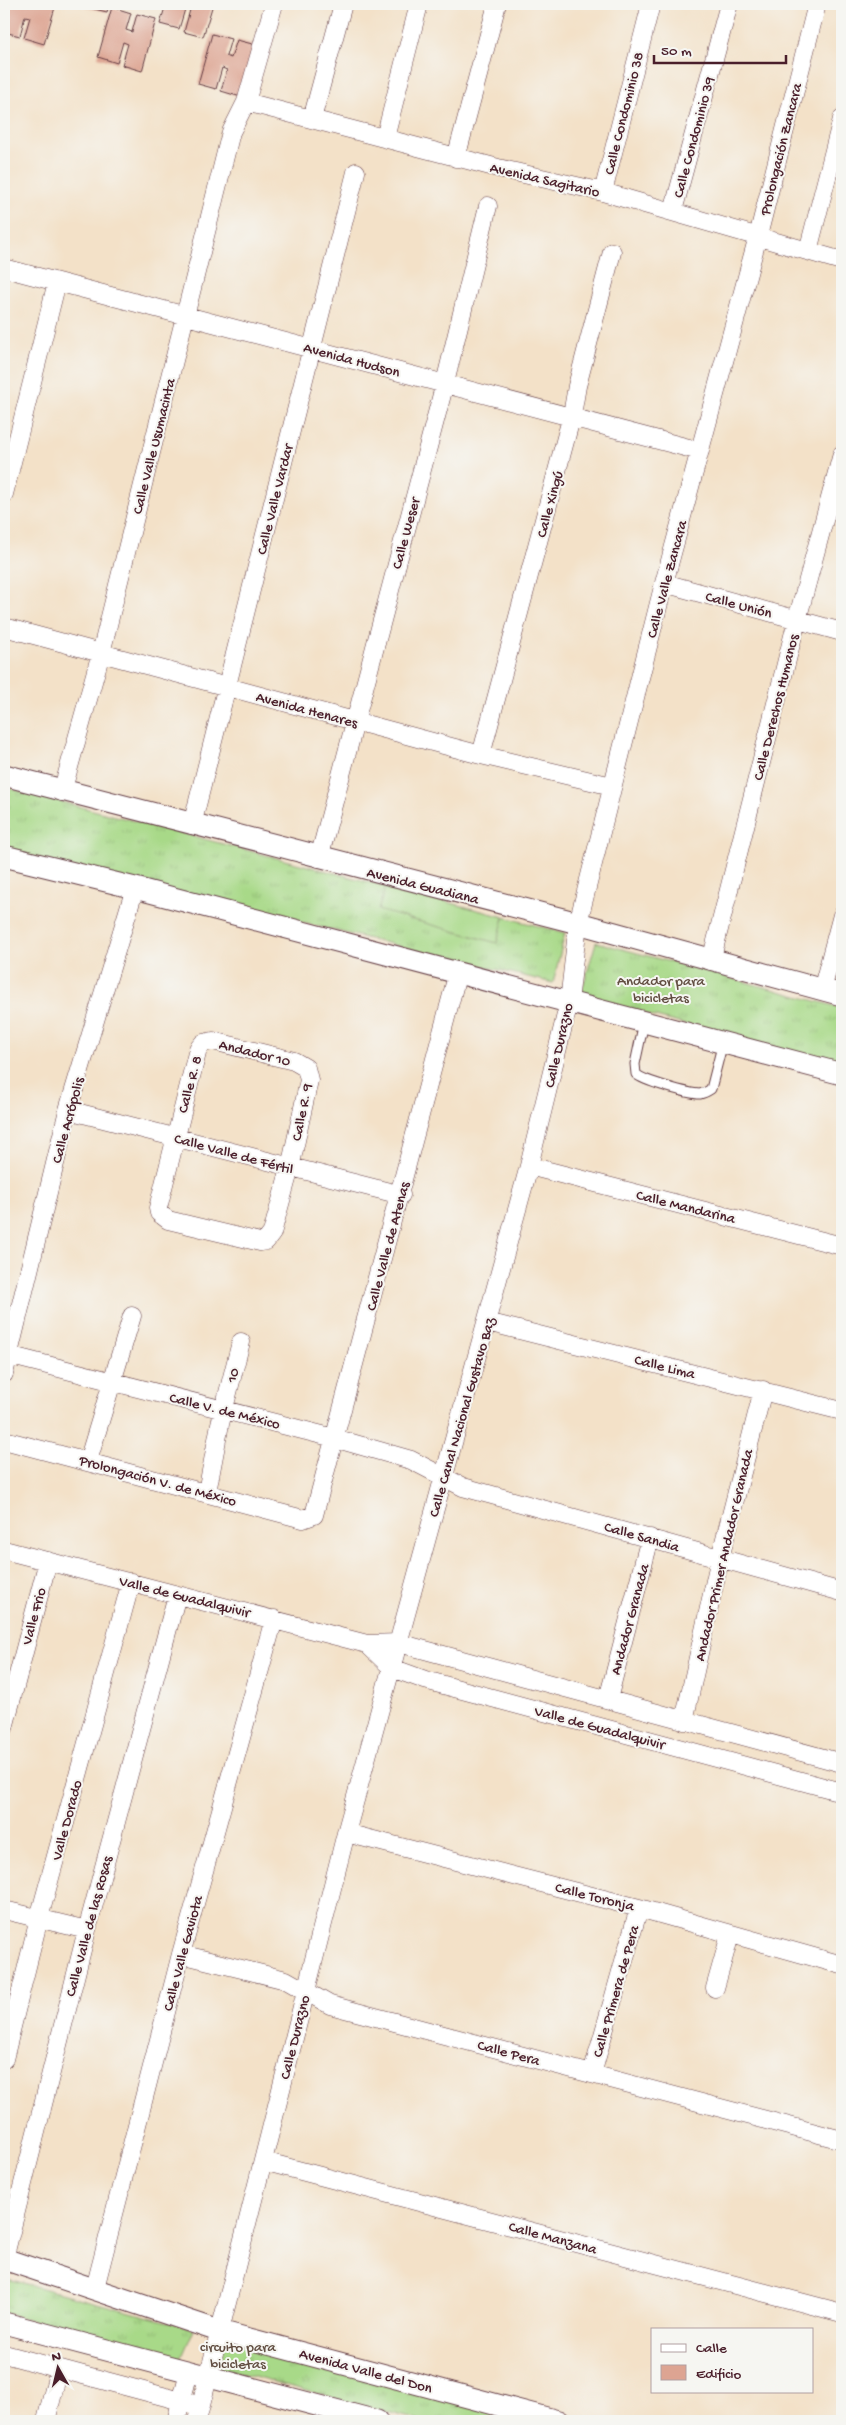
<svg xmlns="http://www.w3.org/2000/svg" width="846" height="2425" font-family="'Gochi Hand',sans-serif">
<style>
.grass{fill:url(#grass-tufts);stroke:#797c5a}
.pitch{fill:#a8d988;stroke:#797c5a}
.building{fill:#dda492}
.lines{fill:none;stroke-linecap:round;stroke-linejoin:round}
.service-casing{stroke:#633c43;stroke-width:11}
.minor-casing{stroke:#633c43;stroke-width:19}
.tertiary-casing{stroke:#633c43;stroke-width:23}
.service{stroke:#fff;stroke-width:9}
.minor{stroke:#fff;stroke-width:18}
.tertiary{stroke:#fff;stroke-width:21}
.labels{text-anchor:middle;stroke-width:4;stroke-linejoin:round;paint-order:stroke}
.street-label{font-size:15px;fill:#4a1f2b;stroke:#f6f6f2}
.park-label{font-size:15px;fill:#624e42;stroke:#f6f6f2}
</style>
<defs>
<pattern id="grass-tufts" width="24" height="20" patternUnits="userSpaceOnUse" patternTransform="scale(1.25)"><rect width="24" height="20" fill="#a8d988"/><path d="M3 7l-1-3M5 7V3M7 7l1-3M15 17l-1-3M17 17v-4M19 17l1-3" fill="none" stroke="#92ba76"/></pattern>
</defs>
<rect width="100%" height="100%" fill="#f6f6f2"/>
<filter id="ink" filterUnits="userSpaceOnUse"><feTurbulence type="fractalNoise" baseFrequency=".02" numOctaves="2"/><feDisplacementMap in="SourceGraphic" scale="10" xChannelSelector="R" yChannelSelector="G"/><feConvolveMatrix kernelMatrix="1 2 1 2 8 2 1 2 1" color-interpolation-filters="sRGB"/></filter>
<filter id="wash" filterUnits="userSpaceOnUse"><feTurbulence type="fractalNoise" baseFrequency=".0096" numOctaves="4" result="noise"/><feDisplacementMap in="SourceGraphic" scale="20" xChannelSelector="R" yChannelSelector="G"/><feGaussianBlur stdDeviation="1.12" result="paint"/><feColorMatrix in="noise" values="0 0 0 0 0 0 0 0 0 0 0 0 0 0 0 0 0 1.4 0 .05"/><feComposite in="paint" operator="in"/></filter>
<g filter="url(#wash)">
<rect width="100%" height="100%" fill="#f3e1c8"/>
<!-- grass -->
<path class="grass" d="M4 787 565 933 553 983 4 851Z
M596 942 842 1008V1066L580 997Z
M4 2278 194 2329 181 2359 4 2313Z
M226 2334 548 2421H422L216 2367Z"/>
<!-- pitch -->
<path class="pitch" d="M386 886 504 917 497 943 378 910Z"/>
<g id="blocks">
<!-- building -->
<path class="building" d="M8 4H56L44 44 24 38 30 17 25 16 20 36 4 32V20Z
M87 4H109L107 12 86 7Z
M166 4H213L203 37 184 32 190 10 185 9 179 29 160 24Z
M112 7 131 13 126 30 132 32 137 14 156 19 142 71 122 65 128 44 123 42 117 63 98 57Z
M212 34 231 39 226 56 231 58 237 40 256 45 241 97 221 91 227 70 222 68 216 89 198 84Z"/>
</g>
</g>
<g filter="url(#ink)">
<use href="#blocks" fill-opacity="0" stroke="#633c43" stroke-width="1"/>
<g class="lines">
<defs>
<path id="service" d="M644 1022 635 1064 636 1074C643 1081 690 1094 700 1094 705 1093 708 1091 711 1089L723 1042"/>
<path id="minor" d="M246 102 498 168 603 192 842 261
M312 119 343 4
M385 138 419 4
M456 158 497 4
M603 192 651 4
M673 211 729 4
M808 251 842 119
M4 268 700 451
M4 494 57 282
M664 583 842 632
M4 627 481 755 612 786
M481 755 572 415 577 386 612 252
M62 792 101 653 231 132 246 102 274 4
M192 825 356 172
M319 858 445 383 488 206
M711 961 797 620 842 454
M822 990 842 915
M213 1041 294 1061 306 1068 309 1080 290 1168 272 1233 266 1241 260 1242 168 1220 159 1213 158 1208 198 1049 203 1043Z
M68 1110 401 1195
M529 1166 842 1246
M487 1322 842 1411
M4 1354 334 1438 411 1460 463 1487 842 1592
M4 1374 68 1110 135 888
M4 1440 303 1519 314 1515 458 972
M88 1461 132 1316
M207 1492 220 1424 241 1342
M4 1550 367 1644 399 1643 842 1763
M367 1644 392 1668 425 1680 842 1792
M608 1699 650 1538
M684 1721 720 1558 763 1390
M4 1728 48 1561
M346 1833 639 1908 842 1965
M4 1910 87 1930
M181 1954 286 1980 330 2005 842 2140
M715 1988 730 1935
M4 2059 39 1918 131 1582
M592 2074 639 1908
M263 2161 842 2313
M4 2259 87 1930 177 1595
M95 2288 181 1954 274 1619
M4 2354 200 2406
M46 2421 59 2369
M176 2421 189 2372
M197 2421 346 1833 529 1166 569 1002 578 923 664 583 758 236 817 4"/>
<path id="tertiary" d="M4 775 578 923 842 995
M4 856 135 888 842 1074
M4 2259 219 2331 558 2421
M4 2323 377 2421"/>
</defs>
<!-- service casing -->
<use href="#service" class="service-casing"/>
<!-- minor casing -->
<use href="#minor" class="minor-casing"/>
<!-- tertiary casing -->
<use href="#tertiary" class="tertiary-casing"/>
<!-- service -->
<use href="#service" class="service"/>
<!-- minor -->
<use href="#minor" class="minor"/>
<!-- tertiary -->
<use href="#tertiary" class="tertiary"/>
</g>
</g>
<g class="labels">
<!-- street labels -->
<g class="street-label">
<text transform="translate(623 113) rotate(-76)" y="5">Calle Condominio 38</text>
<text transform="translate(693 137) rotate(-75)" y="5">Calle Condominio 39</text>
<text transform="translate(780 149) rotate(-76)" y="5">Prolongación Zancara</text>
<text transform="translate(545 179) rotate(13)" y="5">Avenida Sagitario</text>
<text transform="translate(352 359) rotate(15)" y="5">Avenida Hudson</text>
<text transform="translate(153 446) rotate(-76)" y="5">Calle Valle Usumacinta</text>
<text transform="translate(274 499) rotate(-76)" y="5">Calle Valle Vardar</text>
<text transform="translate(549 504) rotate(-75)" y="5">Calle Xingú</text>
<text transform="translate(405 533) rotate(-75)" y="5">Calle Weser</text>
<text transform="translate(666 579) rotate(-75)" y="5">Calle Valle Zancara</text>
<text transform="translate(739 604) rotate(15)" y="5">Calle Unión</text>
<text transform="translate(775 707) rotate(-76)" y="5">Calle Derechos Humanos</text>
<text transform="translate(307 709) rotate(15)" y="5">Avenida Henares</text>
<text transform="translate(423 885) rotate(14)" y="5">Avenida Guadiana</text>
<text transform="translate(558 1045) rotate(-77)" y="5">Calle Durazno</text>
<text transform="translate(255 1052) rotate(14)" y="5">Andador 10</text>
<text transform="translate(189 1084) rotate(-75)" y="5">Calle R. 8</text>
<text transform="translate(301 1112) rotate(-79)" y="5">Calle R. 9</text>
<text transform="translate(67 1120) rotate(-75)" y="5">Calle Acrópolis</text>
<text transform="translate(234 1153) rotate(15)" y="5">Calle Valle de Fértil</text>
<text transform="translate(686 1206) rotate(14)" y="5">Calle Mandarina</text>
<text transform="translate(387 1246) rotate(-75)" y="5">Calle Valle de Atenas</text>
<text transform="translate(665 1366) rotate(14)" y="5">Calle Lima</text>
<text transform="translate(232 1375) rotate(-75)" y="5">10</text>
<text transform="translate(225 1410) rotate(14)" y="5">Calle V. de México</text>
<text transform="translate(461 1417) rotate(-74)" y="5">Calle Canal Nacional Gustavo Baz</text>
<text transform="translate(158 1480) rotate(15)" y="5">Prolongación V. de México</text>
<text transform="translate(642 1536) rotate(16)" y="5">Calle Sandia</text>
<text transform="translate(723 1555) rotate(-77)" y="5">Andador Primer Andador Granada</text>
<text transform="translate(185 1596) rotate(14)" y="5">Valle de Guadalquivir</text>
<text transform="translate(33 1616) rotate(-75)" y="5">Valle Frio</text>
<text transform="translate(629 1619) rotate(-75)" y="5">Andador Granada</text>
<text transform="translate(600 1727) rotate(15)" y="5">Valle de Guadalquivir</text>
<text transform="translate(66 1820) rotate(-75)" y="5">Valle Dorado</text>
<text transform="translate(595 1896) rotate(14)" y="5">Calle Toronja</text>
<text transform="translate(88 1926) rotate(-75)" y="5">Calle Valle de las Rosas</text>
<text transform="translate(182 1953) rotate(-75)" y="5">Calle Valle Gaviota</text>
<text transform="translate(615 1991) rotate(-74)" y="5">Calle Primera de Pera</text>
<text transform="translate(294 2037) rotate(-76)" y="5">Calle Durazno</text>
<text transform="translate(509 2052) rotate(15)" y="5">Calle Pera</text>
<text transform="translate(553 2237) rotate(15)" y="5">Calle Manzana</text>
<text transform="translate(366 2370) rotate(15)" y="5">Avenida Valle del Don</text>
</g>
<!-- park labels -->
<g class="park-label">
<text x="661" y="985">Andador para<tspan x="661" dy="17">bicicletas</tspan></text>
<text x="238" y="2351">circuito para<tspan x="238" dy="17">bicicletas</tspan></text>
</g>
</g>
<!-- margin -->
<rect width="846" height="2425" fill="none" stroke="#f6f6f2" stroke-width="20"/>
<!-- legend -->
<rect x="651" y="2328" width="162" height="65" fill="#f6f6f2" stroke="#b1a0a2"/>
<rect x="661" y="2344" width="25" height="8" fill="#ffffff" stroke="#b1a0a2"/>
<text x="696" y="2352" font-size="15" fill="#4a1f2b">Calle</text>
<rect x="661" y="2365" width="25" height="15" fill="#dda492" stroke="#b1a0a2"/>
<text x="696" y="2378" font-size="15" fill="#4a1f2b">Edificio</text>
<!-- north arrow -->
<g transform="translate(58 2368) rotate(352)" stroke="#f6f6f2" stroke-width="4" paint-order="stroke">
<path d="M0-4L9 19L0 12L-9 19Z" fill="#4a1f2b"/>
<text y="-8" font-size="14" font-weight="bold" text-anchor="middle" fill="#4a1f2b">N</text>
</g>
<!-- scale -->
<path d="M654 55v8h132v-8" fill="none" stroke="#4a1f2b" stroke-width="2.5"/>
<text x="661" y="55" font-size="15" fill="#4a1f2b" stroke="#f6f6f2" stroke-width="4" paint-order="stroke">50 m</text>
</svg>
